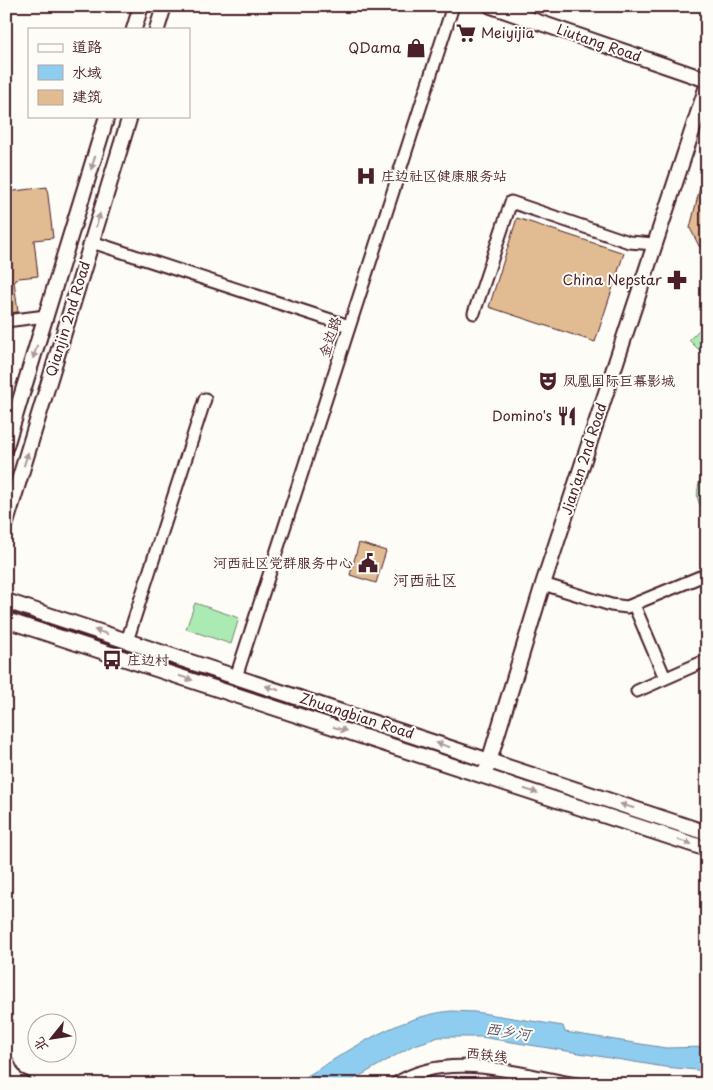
<svg xmlns="http://www.w3.org/2000/svg" width="713" height="1090" font-family="'Playpen Sans','LXGW WenKai TC',sans-serif">
<style>
.green{fill:#abeab3;stroke:#7a846f}
.water{fill:#8ecdef;stroke:#7387a1}
.building{fill:#e1bb92;stroke:#4a1f2b}
.lines{fill:none;stroke-linecap:round;stroke-linejoin:round}
.minor-casing{stroke:#4a1f2b;stroke-width:15}
.major-casing{stroke:#4a1f2b;stroke-width:18}
.minor{stroke:#fdfcf7;stroke-width:11}
.major{stroke:#fdfcf7;stroke-width:14}
.oneway{fill:#ac999b}
.labels{text-anchor:middle;stroke-width:4;stroke-linejoin:round;paint-order:stroke}
.poi-label{font-size:14px;fill:#4a1f2b;stroke:#fdfcf7;text-anchor:start}
.street-label{font-size:14px;fill:#4a1f2b;stroke:#fdfcf7}
.water-label{font-size:15px;font-style:italic;fill:#5e5366;stroke:#fdfcf7}
.quarter-label{font-size:16px;fill:#4a1f2b;stroke:#fdfcf7}
</style>
<rect width="100%" height="100%" fill="#fdfcf7"/>
<filter id="ink" filterUnits="userSpaceOnUse"><feTurbulence type="fractalNoise" baseFrequency=".02" numOctaves="2"/><feDisplacementMap in="SourceGraphic" scale="10" xChannelSelector="R" yChannelSelector="G"/><feConvolveMatrix kernelMatrix="1 2 1 2 8 2 1 2 1" color-interpolation-filters="sRGB"/></filter>
<g filter="url(#ink)">
<!-- green -->
<path class="green" d="M704 325 707 328V358L689 340Z
M707 460V511C688 501 702 476 707 460Z
M195 603 239 618 231 644 186 629Z"/>
<!-- water -->
<path class="water" d="M451 1011 475 1012 563 1026 565 1032 666 1048 707 1047V1071L665 1067 481 1037H439L412 1046 346 1084H294C343 1055 393 1017 451 1011Z"/>
<!-- building -->
<path class="building" d="M704 171H707V248L699 246 690 228Z
M47 187 53 238 34 240 38 276 19 278 14 281 18 312 6 313V192Z
M517 218 624 253 595 342 489 307Z
M359 543 386 551 376 583 350 575Z"/>
<g class="lines">
<defs>
<path id="minor" d="M92 242 349 326
M474 313 511 202 629 242 655 244
M6 321 46 316
M543 584 611 605 627 607 707 574
M634 605 665 678
M127 641 205 399
M236 677 453 6
M637 691 707 660
M6 1060 17 1080
M395 1084C448 1049 519 1075 577 1084"/>
<path id="major" d="M491 6 707 80
M134 29 141 6
M157 29 164 6
M6 446 107 116
M6 523 130 116
M6 601 707 833
M6 620 707 849
M487 768 543 584 707 86
M6 1076 24 1084"/>
</defs>
<!-- minor casing -->
<use href="#minor" class="minor-casing"/>
<!-- major casing -->
<use href="#major" class="major-casing"/>
<!-- minor -->
<use href="#minor" class="minor"/>
<!-- major -->
<use href="#major" class="major"/>
</g>
<!-- one-way arrows -->
<defs><path id="oneway-solid" d="M-6-.8H1V-3.2L6.5 0L1 3.2V.8H-6Z" transform="scale(1.25)"/></defs>
<g class="oneway">
<use href="#oneway-solid" transform="translate(93 163) rotate(107)"/>
<use href="#oneway-solid" transform="translate(98 220) rotate(-73)"/>
<use href="#oneway-solid" transform="translate(35 352) rotate(107)"/>
<use href="#oneway-solid" transform="translate(26 459) rotate(-73)"/>
<use href="#oneway-solid" transform="translate(101 632) rotate(-162)"/>
<use href="#oneway-solid" transform="translate(186 678) rotate(18)"/>
<use href="#oneway-solid" transform="translate(272 688) rotate(-162)"/>
<use href="#oneway-solid" transform="translate(340 729) rotate(18)"/>
<use href="#oneway-solid" transform="translate(443 745) rotate(-162)"/>
<use href="#oneway-solid" transform="translate(531 791) rotate(18)"/>
<use href="#oneway-solid" transform="translate(627 806) rotate(-162)"/>
<use href="#oneway-solid" transform="translate(685 842) rotate(18)"/>
</g>
</g>
<!-- icons -->
<defs>
<symbol id="supermarket-bare" viewBox="-9 -9 18 18"><path d="M-6-5.5h2.5l.6 2H6L4.5 2H-2.5L-4.4-4H-6ZM-1.5 3.2a1.3 1.3 0 1 0 .1 0ZM3 3.2a1.3 1.3 0 1 0 .1 0Z" fill="#4a1f2b" stroke="#fdfcf7" stroke-width="2.5" paint-order="stroke"/></symbol>
<symbol id="shop-bare" viewBox="-9 -9 18 18"><path d="M-5-2.5h2.3a2.7 3.5 0 0 1 5.4 0H5L5.5 6h-11ZM-1.5-2.5h3a1.5 2.3 0 0 0-3 0Z" fill="#4a1f2b" stroke="#fdfcf7" stroke-width="2.5" paint-order="stroke"/></symbol>
<symbol id="hospital-bare" viewBox="-9 -9 18 18"><path d="M-5-5h3v3.5h4V-5h3V5h-3V1.5h-4V5h-3Z" fill="#4a1f2b" stroke="#fdfcf7" stroke-width="2.5" paint-order="stroke"/></symbol>
<symbol id="pharmacy-bare" viewBox="-9 -9 18 18"><path d="M-2-6h4v4h4v4h-4v4h-4v-4h-4v-4h4Z" fill="#4a1f2b" stroke="#fdfcf7" stroke-width="2.5" paint-order="stroke"/></symbol>
<symbol id="theatre-bare" viewBox="-9 -9 18 18"><path d="M-5-5.5Q0-4 5-5.5V0Q5 5 0 6Q-5 5-5 0ZM-3.3-2.5H-1v1.5H-3.3ZM1-2.5H3.3v1.5H1ZM-2.8 1Q0 5.5 2.8 1Z" fill="#4a1f2b" stroke="#fdfcf7" stroke-width="2.5" paint-order="stroke"/></symbol>
<symbol id="restaurant-bare" viewBox="-9 -9 18 18"><path d="M-5-6h1v4h1v-4h1v4h1v-4h1v5L-1.5 .5V6h-2V.5L-5-1ZM5-6V6H3V1.5H1.5Q1.5-4 5-6Z" fill="#4a1f2b" stroke="#fdfcf7" stroke-width="2.5" paint-order="stroke"/></symbol>
<symbol id="civic-bare" viewBox="-9 -9 18 18"><path d="M-.6-6.5H3V-4.5H.6V-3L4-1V1h2V6H-6V1h2V-1L-.6-3ZM-1.2 2.5V6h2.4V2.5Z" fill="#4a1f2b" stroke="#fdfcf7" stroke-width="2.5" paint-order="stroke"/></symbol>
<symbol id="bus-bare" viewBox="-9 -9 18 18"><path d="M-5-6H5V4H4V6H2V4H-2V6H-4V4H-5ZM-3.5-4V0h7V-4ZM-3.5 1.2v1.5H-2V1.2ZM2 1.2v1.5H3.5V1.2Z" fill="#4a1f2b" stroke="#fdfcf7" stroke-width="2.5" paint-order="stroke"/></symbol>
</defs>
<g fill-rule="evenodd">
<use href="#supermarket-bare" x="452" y="19" width="28" height="28"/>
<use href="#shop-bare" x="402" y="34" width="28" height="28"/>
<use href="#hospital-bare" x="352" y="162" width="28" height="28"/>
<use href="#pharmacy-bare" x="663" y="266" width="28" height="28"/>
<use href="#theatre-bare" x="534" y="367" width="28" height="28"/>
<use href="#restaurant-bare" x="553" y="402" width="28" height="28"/>
<use href="#civic-bare" x="354" y="549" width="28" height="28"/>
<use href="#bus-bare" x="98" y="646" width="28" height="28"/>
</g>
<g class="labels">
<!-- poi labels -->
<g class="poi-label">
<text x="481" y="38">Meiyijia</text>
<text x="401" y="53" text-anchor="end">QDama</text>
<text x="381" y="181">庄边社区健康服务站</text>
<text x="662" y="285" text-anchor="end">China Nepstar</text>
<text x="563" y="386">凤凰国际巨幕影城</text>
<text x="552" y="421" text-anchor="end">Domino's</text>
<text x="353" y="568" text-anchor="end">河西社区党群服务中心</text>
<text x="127" y="665">庄边村</text>
</g>
<!-- street labels -->
<g class="street-label">
<text transform="translate(599 43) rotate(19)" y="5">Liutang Road</text>
<text transform="translate(68 319) rotate(-73)" y="5">Qianjin 2nd Road</text>
<text transform="translate(330 337) rotate(-72)" y="5">金边路</text>
<text transform="translate(584 459) rotate(-72)" y="5">Jian'an 2nd Road</text>
<text transform="translate(357 716) rotate(18)" y="5">Zhuangbian Road</text>
<text transform="translate(487 1055) rotate(7)" y="5">西铁线</text>
</g>
<!-- water labels -->
<g class="water-label">
<text transform="translate(508 1032) rotate(9)" y="5">西乡河</text>
</g>
<!-- quarter labels -->
<g class="quarter-label">
<text x="425" y="586">河西社区</text>
</g>
</g>
<!-- margin -->
<rect width="713" height="1090" fill="none" stroke="#fdfcf7" stroke-width="25"/>
<rect x="12" y="12" width="688" height="1065" fill="none" stroke="#4a1f2b" stroke-width="2" filter="url(#ink)"/>
<!-- legend -->
<rect x="28" y="28" width="162" height="90" fill="#fdfcf7" stroke="#b5a4a5"/>
<rect x="38" y="44" width="25" height="8" fill="#fdfcf7" stroke="#b5a4a5"/>
<text x="72" y="52" font-size="15" fill="#4a1f2b">道路</text>
<rect x="38" y="65" width="25" height="15" fill="#8ecdef" stroke="#b5a4a5"/>
<text x="72" y="78" font-size="15" fill="#4a1f2b">水域</text>
<rect x="38" y="90" width="25" height="15" fill="#e1bb92" stroke="#b5a4a5"/>
<text x="72" y="102" font-size="15" fill="#4a1f2b">建筑</text>
<!-- north arrow -->
<g transform="translate(52 1038) rotate(240)"><circle r="24" fill="#fdfcf7" stroke="#b5a4a5"/>
<path d="M0-4L9 19L0 12L-9 19Z" fill="#4a1f2b"/>
<text y="-8" font-size="14" font-weight="bold" text-anchor="middle" fill="#4a1f2b">北</text>
</g>
</svg>
